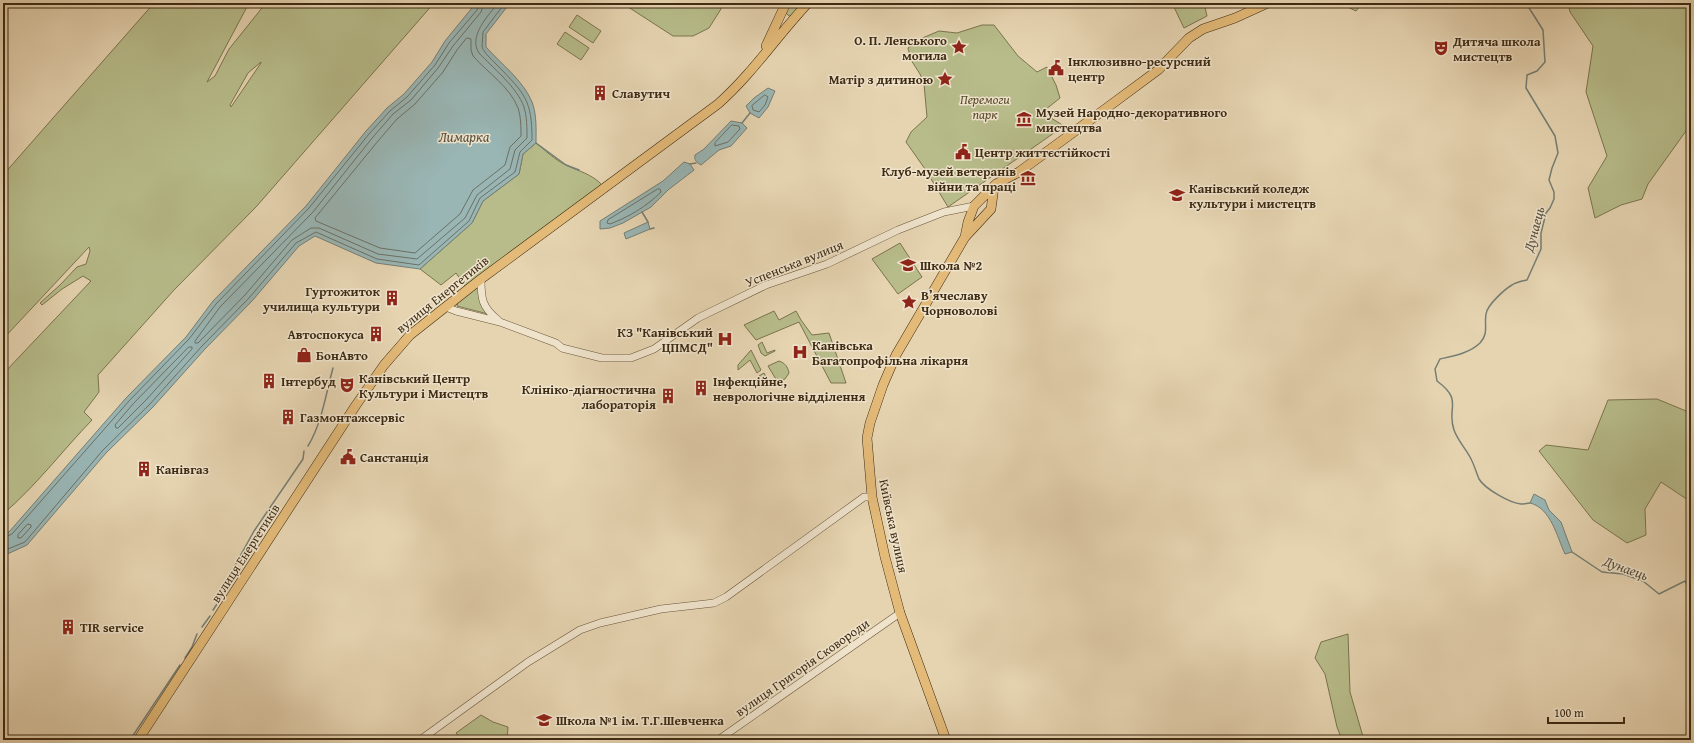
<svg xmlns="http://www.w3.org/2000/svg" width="1694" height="743" font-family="'Gentium Book Plus',serif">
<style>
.green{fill:#b7bc8a;stroke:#7a744e;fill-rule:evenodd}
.water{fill:#99b6b5;stroke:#757e74}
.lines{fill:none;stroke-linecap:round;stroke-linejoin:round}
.shore{stroke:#6c7064;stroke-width:1}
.stream{stroke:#757e74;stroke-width:1.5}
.minor-casing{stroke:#68553a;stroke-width:8}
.major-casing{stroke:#3e2b13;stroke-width:10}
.minor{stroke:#efe3cc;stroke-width:7}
.major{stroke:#e3ba78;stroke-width:9}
.labels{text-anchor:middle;stroke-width:3;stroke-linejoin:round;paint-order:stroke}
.poi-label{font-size:13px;font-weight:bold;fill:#3e2b13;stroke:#efe3cc;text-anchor:start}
.park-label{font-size:13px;font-style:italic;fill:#56482b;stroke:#efe3cc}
.street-label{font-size:13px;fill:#3e2b13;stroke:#efe3cc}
.water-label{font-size:14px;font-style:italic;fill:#554e3c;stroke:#efe3cc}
</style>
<rect width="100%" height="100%" fill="#e6d4b1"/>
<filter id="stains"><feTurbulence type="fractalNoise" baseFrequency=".005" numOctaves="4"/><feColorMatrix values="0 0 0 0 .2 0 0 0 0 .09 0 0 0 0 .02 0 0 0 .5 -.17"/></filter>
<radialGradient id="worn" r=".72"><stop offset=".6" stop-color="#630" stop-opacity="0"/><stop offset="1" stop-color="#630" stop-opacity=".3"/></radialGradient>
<!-- green -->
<path class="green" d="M154 3H249L207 82 215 76 229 49 266 3H434L256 207 174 290 98 375 99 392 84 412 92 420C62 451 36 486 3 514V374L91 281 83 276 62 289 42 305 40 303 60 285 77 267 86 264 90 251 89 247 3 339V175ZM261 62V63L231 107 230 105 248 73Z
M622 3H720L721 9 709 28 693 36H673Z
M790 3H803L792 16H789L786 13Z
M1172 3H1204L1207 16 1184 28Z
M1339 3H1362L1356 11Z
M1568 3H1691V124L1648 184 1642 199 1621 205 1595 218 1588 188 1607 156 1586 92 1593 46 1570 12Z
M577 15 601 31 593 43 569 27Z
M982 25H994L1018 56 1037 72 1047 67 1056 85 1060 98 1045 110 1051 118 1064 126 948 207 925 169 906 142 911 132 927 117 924 84 920 74 911 60 908 48 920 39 939 31 957 33Z
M565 32 589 48 581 60 557 44Z
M536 143C545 150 555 160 566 165 578 171 592 174 602 185L465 286 456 273 441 285 420 269 472 223 483 201 519 174 523 154Z
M900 243 922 277 898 294 872 259Z
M478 286 488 314 457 306 458 302Z
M774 311 779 320 796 311 801 320 812 335 829 333 846 383H831L799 322 756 340 744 325Z
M762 342 767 353 775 350V351L765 356 761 353 758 345Z
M751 350 761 370 757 373 750 360 738 370V365Z
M779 361C785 363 788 367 789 373L785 379 777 381 768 366Z
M764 373 770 385 765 387 759 376Z
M1657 399 1691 413V502L1661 482 1645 509 1646 535 1627 543 1593 520 1539 451 1546 445 1588 450 1608 400Z
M1348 634 1350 692 1364 740H1342L1337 727 1325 674 1315 658 1321 642Z
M481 715 493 722 508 727 507 740H461L456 733Z"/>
<!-- water -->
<path class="water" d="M476 3H510L486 34V47C501 64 523 80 532 102 537 115 536 130 536 143L523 154 519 174 483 201 472 223 420 269 376 263 315 236 299 246 252 301 205 349 153 407 106 453 27 545 3 556V535L9 532 126 398 186 337 213 301 306 206 366 131 387 108 404 94 432 62 445 41Z
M768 88 775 91 768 107 759 118 750 113 746 106 754 98Z
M731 121 742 123 747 128 731 146 719 150 701 165C696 162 694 160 695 155L704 149Z
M684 162 690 164 694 170 668 190 651 207 623 223 610 228 600 229V221L663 181Z
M648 222 650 229 626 239 624 233Z
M1534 494 1545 500 1549 510 1561 522 1572 552 1565 554C1557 537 1551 508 1530 503Z"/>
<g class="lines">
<!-- shore -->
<path class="shore" d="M484 3 481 12 453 46 438 68 411 100 393 114 373 137 313 212 220 307 195 341V343H198L245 295 292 240 311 228H319L378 254 417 259 465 218 477 195 510 169 515 150 527 138C527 128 527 117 524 107 517 87 493 68 479 53 468 36 488 16 498 3
M467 38 471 39V50L473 56C488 73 510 87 518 108 521 117 521 127 521 136L510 147 505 165 473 190 460 214 415 253 380 248 316 221 315 218 378 141 397 119 415 104 443 72 457 50Z
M765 95 768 97 765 105 759 112 753 110 752 106Z
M732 125 739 126 740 129 728 142 715 146V143Z
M658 189H660L661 192C647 206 629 217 610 224L607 223 608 220Z
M189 347H192V349L146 400 118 428H116L115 425 133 404Z
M28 524 31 525V527L21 538H18V535Z
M3 538 12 534 129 401 189 339 216 304 309 208 369 134 390 111 407 97 435 65 449 43 477 10 479 3
M3 551 25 542 103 450 150 404 202 346 249 298 296 243 316 232 377 259 419 265 469 221 480 198 515 172 520 152 532 140C532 100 525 94 498 66 493 61 485 54 482 47L483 32 505 3"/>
<!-- stream -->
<path class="stream" d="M1526 3 1543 30 1545 62 1537 71 1527 75 1526 88 1555 136 1558 153 1552 168 1549 180 1554 192V199L1550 208 1546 213 1541 233V249L1527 280C1522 281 1516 282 1512 285 1505 289 1487 305 1486 314 1484 326 1489 333 1480 343 1470 353 1453 356 1440 359L1435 369 1437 381C1464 401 1446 407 1454 430 1457 439 1465 448 1470 457 1474 464 1476 472 1479 479 1485 489 1510 503 1521 504 1524 504 1528 503 1530 503
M742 123 750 113
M536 143 566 165 579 170
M690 164 696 163
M642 212 648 222
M650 229 654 228
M308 446C322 423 326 393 333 368
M1572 552 1602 572 1623 574 1643 581 1659 594 1685 581 1691 592
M233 569 254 531 303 459 304 451
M213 610 219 601 230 575
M202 627 210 616
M185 658 192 647 197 634
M130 740 180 665"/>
<defs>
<path id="minor" d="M481 279C481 299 482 307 498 320
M446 307 456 311 500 322 556 343 562 348 602 358H631L654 349 698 318 766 285 827 264 898 230 944 212 974 206
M420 740 528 662 580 630 600 623 661 609 714 603 726 597 864 497H872
M718 740 900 613"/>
<path id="major" d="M766 46 786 3
M965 237 968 222 974 206 996 184 1019 172 1108 107 1158 70 1189 38 1203 29 1235 18 1268 3
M138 740 356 405 384 365 410 335 481 279 718 104C752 74 777 36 808 3
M946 740 900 613 885 557 872 497 867 438 870 423 883 385 896 355 965 237 991 209 994 187"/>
</defs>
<!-- minor casing -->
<use href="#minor" class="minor-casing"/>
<!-- major casing -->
<use href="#major" class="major-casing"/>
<!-- minor -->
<use href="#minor" class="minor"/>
<!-- major -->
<use href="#major" class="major"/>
</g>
<!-- icons -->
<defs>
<symbol id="sight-bare" viewBox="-9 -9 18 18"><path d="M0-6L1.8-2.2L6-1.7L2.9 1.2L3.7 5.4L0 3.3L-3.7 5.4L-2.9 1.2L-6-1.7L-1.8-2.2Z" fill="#8f2418" stroke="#efe3cc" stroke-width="2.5" paint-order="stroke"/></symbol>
<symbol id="theatre-bare" viewBox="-9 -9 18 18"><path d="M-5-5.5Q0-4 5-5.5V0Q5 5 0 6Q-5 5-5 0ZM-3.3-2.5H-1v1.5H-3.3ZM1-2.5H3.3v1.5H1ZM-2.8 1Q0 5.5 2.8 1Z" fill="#8f2418" stroke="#efe3cc" stroke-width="2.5" paint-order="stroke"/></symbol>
<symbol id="civic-bare" viewBox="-9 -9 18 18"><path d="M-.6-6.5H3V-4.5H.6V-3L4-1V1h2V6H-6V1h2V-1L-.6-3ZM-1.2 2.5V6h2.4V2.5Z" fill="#8f2418" stroke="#efe3cc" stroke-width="2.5" paint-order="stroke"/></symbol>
<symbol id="building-bare" viewBox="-9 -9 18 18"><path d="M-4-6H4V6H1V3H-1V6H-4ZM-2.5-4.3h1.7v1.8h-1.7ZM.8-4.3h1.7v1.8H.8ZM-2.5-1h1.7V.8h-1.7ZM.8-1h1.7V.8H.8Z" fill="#8f2418" stroke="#efe3cc" stroke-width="2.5" paint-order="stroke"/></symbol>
<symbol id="museum-bare" viewBox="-9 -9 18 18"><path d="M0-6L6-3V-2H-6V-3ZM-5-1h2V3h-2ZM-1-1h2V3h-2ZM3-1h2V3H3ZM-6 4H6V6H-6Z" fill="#8f2418" stroke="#efe3cc" stroke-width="2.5" paint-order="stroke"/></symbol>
<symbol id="university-bare" viewBox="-9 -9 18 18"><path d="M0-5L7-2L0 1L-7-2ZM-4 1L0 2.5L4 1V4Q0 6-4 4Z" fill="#8f2418" stroke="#efe3cc" stroke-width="2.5" paint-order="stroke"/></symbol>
<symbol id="school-bare" viewBox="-9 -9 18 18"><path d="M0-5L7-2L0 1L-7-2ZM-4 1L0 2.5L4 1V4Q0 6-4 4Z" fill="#8f2418" stroke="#efe3cc" stroke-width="2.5" paint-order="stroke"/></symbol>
<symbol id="hospital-bare" viewBox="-9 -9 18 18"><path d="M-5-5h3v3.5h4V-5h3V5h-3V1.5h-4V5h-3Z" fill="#8f2418" stroke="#efe3cc" stroke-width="2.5" paint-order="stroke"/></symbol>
<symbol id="shop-bare" viewBox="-9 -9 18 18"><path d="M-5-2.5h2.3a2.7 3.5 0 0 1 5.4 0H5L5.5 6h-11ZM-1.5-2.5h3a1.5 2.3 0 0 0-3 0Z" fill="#8f2418" stroke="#efe3cc" stroke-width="2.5" paint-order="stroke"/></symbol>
</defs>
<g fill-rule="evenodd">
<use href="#sight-bare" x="948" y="36" width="22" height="22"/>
<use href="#theatre-bare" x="1430" y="37" width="22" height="22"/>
<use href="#civic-bare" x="1045" y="57" width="22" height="22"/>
<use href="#sight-bare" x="934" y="68" width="22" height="22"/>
<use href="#building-bare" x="589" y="82" width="22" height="22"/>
<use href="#museum-bare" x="1013" y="108" width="22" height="22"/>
<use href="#civic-bare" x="952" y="141" width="22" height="22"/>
<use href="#museum-bare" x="1017" y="167" width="22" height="22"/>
<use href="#university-bare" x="1166" y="184" width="22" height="22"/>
<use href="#school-bare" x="897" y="254" width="22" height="22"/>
<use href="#building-bare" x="381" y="287" width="22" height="22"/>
<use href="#sight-bare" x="898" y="291" width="22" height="22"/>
<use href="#building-bare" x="365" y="323" width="22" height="22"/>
<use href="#hospital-bare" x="714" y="328" width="22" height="22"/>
<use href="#hospital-bare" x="789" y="341" width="22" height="22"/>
<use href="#shop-bare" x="293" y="344" width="22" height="22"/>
<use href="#building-bare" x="258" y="370" width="22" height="22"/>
<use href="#theatre-bare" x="336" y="374" width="22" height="22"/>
<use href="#building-bare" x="690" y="377" width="22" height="22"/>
<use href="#building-bare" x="657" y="385" width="22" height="22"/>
<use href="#building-bare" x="277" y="406" width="22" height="22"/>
<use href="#civic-bare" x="337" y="446" width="22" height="22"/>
<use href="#building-bare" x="133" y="458" width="22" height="22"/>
<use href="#building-bare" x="57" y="616" width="22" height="22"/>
<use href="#school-bare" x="533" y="709" width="22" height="22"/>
</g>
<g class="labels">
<!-- poi labels -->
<g class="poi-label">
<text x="947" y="45" text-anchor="end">О. П. Ленського<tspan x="947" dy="15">могила</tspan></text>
<text x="1453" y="46">Дитяча школа<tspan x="1453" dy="15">мистецтв</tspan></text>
<text x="1068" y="66">Інклюзивно-ресурсний<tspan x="1068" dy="15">центр</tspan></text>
<text x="933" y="84" text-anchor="end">Матір з дитиною</text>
<text x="612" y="98">Славутич</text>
<text x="1036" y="117">Музей Народно-декоративного<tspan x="1036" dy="15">мистецтва</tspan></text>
<text x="975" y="157">Центр життєстійкості</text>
<text x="1016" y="176" text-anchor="end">Клуб-музей ветеранів<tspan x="1016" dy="15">війни та праці</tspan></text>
<text x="1189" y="193">Канівський коледж<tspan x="1189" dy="15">культури і мистецтв</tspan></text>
<text x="920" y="270">Школа №2</text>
<text x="380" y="296" text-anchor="end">Гуртожиток<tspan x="380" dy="15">училища культури</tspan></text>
<text x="921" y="300">В’ячеславу<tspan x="921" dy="15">Чорноволові</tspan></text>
<text x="713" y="337" text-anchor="end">КЗ "Канівський<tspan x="713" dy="15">ЦПМСД"</tspan></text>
<text x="364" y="339" text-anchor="end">Автоспокуса</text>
<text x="812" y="350">Канівська<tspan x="812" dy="15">Багатопрофільна лікарня</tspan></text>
<text x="316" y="360">БонАвто</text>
<text x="359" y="383">Канівський Центр<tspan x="359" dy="15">Культури і Мистецтв</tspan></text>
<text x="281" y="386">Інтербуд</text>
<text x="713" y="386">Інфекційне,<tspan x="713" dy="15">неврологічне відділення</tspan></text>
<text x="656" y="394" text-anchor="end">Клініко-діагностична<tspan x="656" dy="15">лабораторія</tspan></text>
<text x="300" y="422">Газмонтажсервіс</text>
<text x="360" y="462">Санстанція</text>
<text x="156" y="474">Канівгаз</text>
<text x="80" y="632">TIR service</text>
<text x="556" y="725">Школа №1 ім. Т.Г.Шевченка</text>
</g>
<!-- park labels -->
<g class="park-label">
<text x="985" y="104">Перемоги<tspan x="985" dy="15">парк</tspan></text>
</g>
<!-- street labels -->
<g class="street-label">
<text transform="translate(794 263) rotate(-22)" y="5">Успенська вулиця</text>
<text transform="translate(442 294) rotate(-39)" y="5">вулиця Енергетиків</text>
<text transform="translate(894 526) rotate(78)" y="5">Київська вулиця</text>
<text transform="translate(245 553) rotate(-57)" y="5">вулиця Енергетиків</text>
<text transform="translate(802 667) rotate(-35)" y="5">вулиця Григорія Сковороди</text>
</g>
<!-- water labels -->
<g class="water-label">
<text x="464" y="142">Лимарка</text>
<text transform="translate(1534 229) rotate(-75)" y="5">Дунаець</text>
<text transform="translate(1626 568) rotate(20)" y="5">Дунаець</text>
</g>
</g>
<!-- margin -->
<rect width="1694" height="743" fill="none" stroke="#e6d4b1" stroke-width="16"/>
<rect x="4" y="4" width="1686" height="735" fill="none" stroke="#3e2b13" stroke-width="2"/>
<rect x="8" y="8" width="1678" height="727" fill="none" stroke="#3e2b13"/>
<!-- scale -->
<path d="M1548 717v6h76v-6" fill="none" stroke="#3e2b13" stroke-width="2"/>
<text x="1554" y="717" font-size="12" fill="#3e2b13" stroke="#efe3cc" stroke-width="3" paint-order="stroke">100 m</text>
<rect width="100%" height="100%" filter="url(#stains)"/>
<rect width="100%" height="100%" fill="url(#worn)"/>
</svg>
